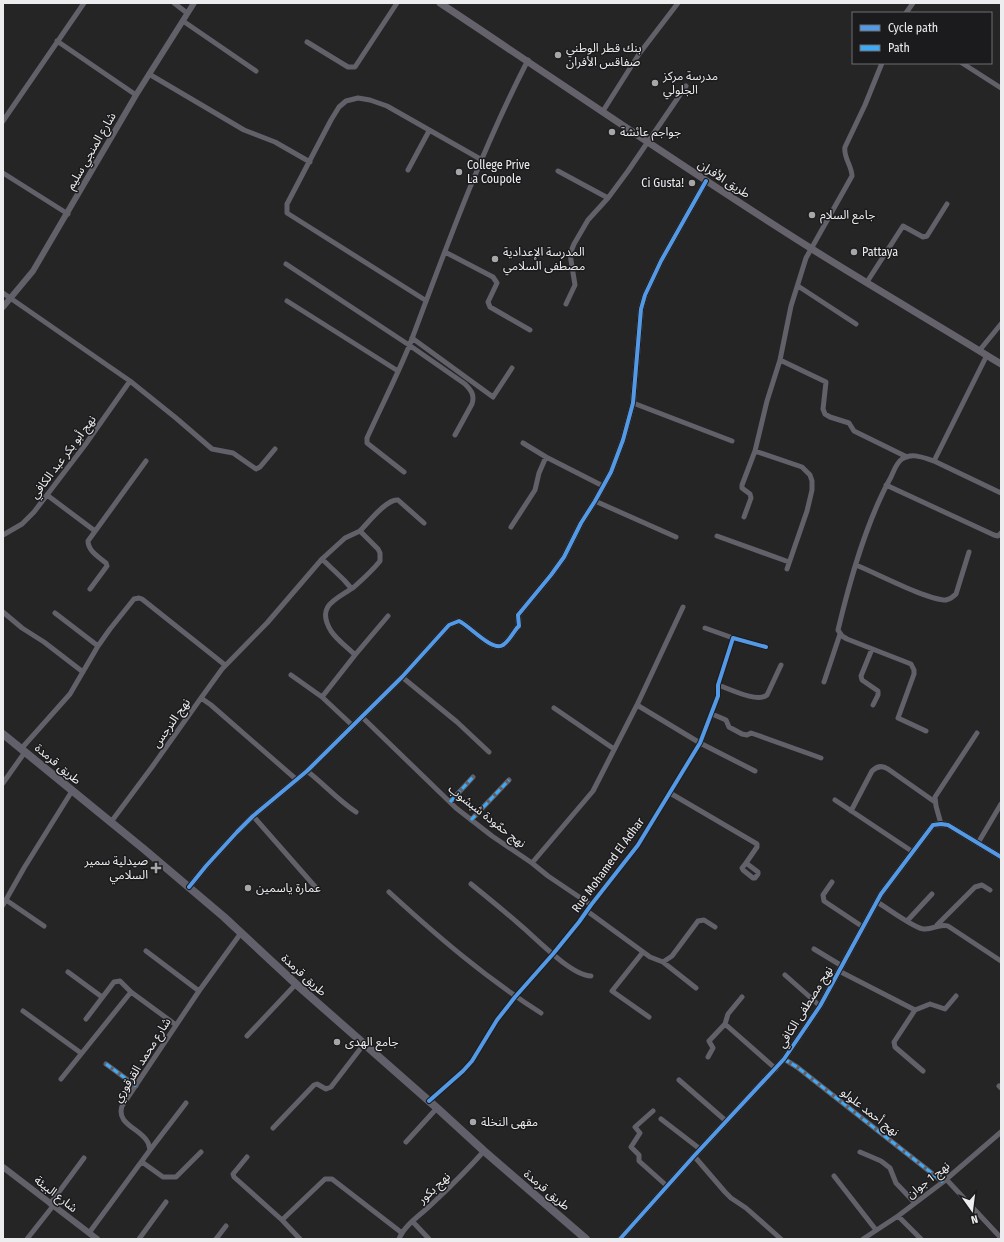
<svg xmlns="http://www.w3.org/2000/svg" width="1004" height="1242" font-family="'Fira Sans Condensed','Noto Sans Arabic',sans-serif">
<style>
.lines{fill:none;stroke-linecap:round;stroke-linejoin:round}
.minor{stroke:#626069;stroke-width:5}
.tertiary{stroke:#626069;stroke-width:6}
.secondary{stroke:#65626c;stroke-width:7}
.primary{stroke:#62606a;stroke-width:8}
.quiet{stroke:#3fa9f5;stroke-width:3;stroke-dasharray:6 3;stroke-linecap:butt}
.cycleway-casing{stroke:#1b1b1d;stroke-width:6}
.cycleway{stroke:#5399e6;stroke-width:4}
.poi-dot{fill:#a7a7a9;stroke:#1b1b1d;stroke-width:1.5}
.labels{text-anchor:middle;stroke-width:3;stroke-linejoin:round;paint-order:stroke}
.poi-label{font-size:12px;fill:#ededef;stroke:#1b1b1d;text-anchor:start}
.street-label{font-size:12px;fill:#ededef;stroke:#1b1b1d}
</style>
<rect width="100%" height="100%" fill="#252526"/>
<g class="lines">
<!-- minor -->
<path class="minor" d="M174 3 187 13
M906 13 913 3
M183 21 256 71
M57 41 136 95
M307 42 348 67H355L397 3
M962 63 1001 88
M149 74 244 130 275 142 310 162
M603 111 639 54 678 3
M3 121 84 3
M408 170 429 131
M558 171 608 198
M3 173 68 214
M445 252 493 277 497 283 488 302 490 307 530 330
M286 264 409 345 465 384C471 390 475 395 472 404L455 435
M867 282 903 226 923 237 927 236 947 204
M798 286 856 324
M3 293 130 381 176 418 212 449 233 453 256 469 260 467 275 449
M425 300 287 213V204L331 120 339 107 346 101 358 98 370 100 387 106 482 160
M287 301 398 371
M566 304 575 285 570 254 574 244 588 220 608 198 628 171 686 86
M412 338 493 397 512 368
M979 351 1001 324
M780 360 826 382 823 409 825 414 830 417 849 423 854 431 907 457
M633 403 732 441
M523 443 546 457 603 486
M755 451 802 467 810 475 812 481V490L807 511 787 569
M934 461 1001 493
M404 472 367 443V438C381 407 397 376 410 344 446 248 481 151 528 60
M886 485 994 535 998 536 1001 533
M47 495 95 531
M595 501 676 537
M744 517 751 498 750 494 742 488V485L755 451 767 401 780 360 791 306 806 258 852 176C852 166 843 157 845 147L865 105 882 63
M511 527 535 490 539 473 546 457
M3 535 22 524 34 512 85 445 130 381
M717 536 789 562
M856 565C876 573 927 600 946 600 951 599 953 597 956 594L969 552
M351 588 344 580 322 559 345 538 360 531
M90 589 107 566 106 563C99 557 88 551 88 541L146 461
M3 612 22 628 44 642 83 672
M55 613 98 646
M705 628 733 638
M872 649 861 676 862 680 878 691V695L873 705
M355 655C347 647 337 640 331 631 315 605 337 599 354 587 363 579 373 570 380 561V553L378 549 360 531C368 523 387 498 398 500L424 523
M291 675 322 697 353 726
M402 677 457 722 489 752
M824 682 840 634
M718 685C730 689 757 703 767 695L781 665
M322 697 355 655 388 616
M201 698 222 669 267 623 322 559
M637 705 683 607
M554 708 614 749
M712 714 726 720 729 727 742 734 747 735 751 733 757 735 821 758
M362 717 456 808 492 836 532 863 548 876 591 905
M926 731 898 718 914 674V670L911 664 847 639 842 636 838 630C850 580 866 522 891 477 894 471 896 463 902 459 912 452 924 458 934 461L987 355
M21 749 70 694 98 646 110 629 134 599 139 598 142 599 225 665
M307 771C324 784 338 800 356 812
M3 783 25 752
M670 793 757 844V847L746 863
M835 800 913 852
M450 802 473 777
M851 811 872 771C877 766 882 765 888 769L935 802
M253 816 318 890
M471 820 509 780
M111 822 152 767 201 698 211 705 297 780
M941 824 936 806 935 797 977 733
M978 843 1001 804
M532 863 593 791 637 705 700 743 755 771
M746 863 758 872V874L755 878H753L743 870 742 868Z
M832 882 823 895 824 901 863 927
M471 884C487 897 503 910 519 924 535 937 570 975 591 976
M389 892C437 936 486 978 541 1013
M6 900 44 926
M877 902C886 907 915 929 924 929 933 930 939 923 948 926L1001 961
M3 905 24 868 72 791
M587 911 650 957 663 962 672 956 698 921 704 920 715 927
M907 921 932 894
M937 925 975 887 982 885 990 890
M814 949 842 966
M146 951 199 991
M643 952 612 991 649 1017
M663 962 696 988
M839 971 915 1010 894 1042 895 1047 923 1071
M68 972 102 997
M785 975 820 1006
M742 997 728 1014 725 1024 776 1069
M915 1010 930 1004 945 1009 956 996
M23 1011 81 1053
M86 1019 114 982 120 981 131 992
M247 1036 296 984
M708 1057 713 1048 709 1041 725 1024
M784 1059 797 1067 943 1182
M106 1064 136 1086
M61 1079 131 992 176 1025
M679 1080 726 1121
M999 1086 1001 1088
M429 1101 463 1071 472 1061 497 1020 515 997 553 954 579 922 591 905 638 845 700 743 718 696V685L733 638 766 647
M653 1111 635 1127 640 1133 631 1147 639 1155V1161L667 1186
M661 1119 700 1149
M273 1128 314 1085 317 1084 326 1089 331 1087 364 1044
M406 1142 437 1108
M150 1150 186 1103
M860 1152 881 1161 890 1168 896 1183 915 1203
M694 1156 725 1192 731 1198 746 1208 781 1239
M247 1157 233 1174 234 1177 282 1220 300 1239
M142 1162 163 1177H176L201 1152
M834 1176 876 1230
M946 1179 1001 1238
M50 1204 84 1158
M898 1216 921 1239
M282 1220 325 1179H332L402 1233
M413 1222 429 1239
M89 1233 150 1150C149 1147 149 1143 147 1141 139 1128 116 1124 122 1106L199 991 241 933
M27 1239 53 1206
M139 1239 166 1202
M216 1239 226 1226
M399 1239C405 1224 422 1214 433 1203 451 1186 468 1169 484 1151
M863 1239 898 1216 943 1182 1001 1132"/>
<!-- tertiary -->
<path class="tertiary" d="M3 307 33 271 136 95 194 3
M189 887 206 866 237 832 253 816 307 771 402 677 449 625 459 621C470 626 492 652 503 645 509 641 513 633 517 628L519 626 518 615 551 575 564 557 581 523 595 501 611 472 623 440 633 403 641 309 645 295 661 261 706 181
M3 1167 97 1239
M620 1239 694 1156 784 1059 820 1006 881 894 933 825 941 824 948 825 1001 857"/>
<!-- secondary -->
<path class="secondary" d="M440 3C564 85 686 170 812 249 874 288 938 325 1001 364"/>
<!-- primary -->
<path class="primary" d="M3 734 145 850 224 917 296 984 437 1108 484 1151 586 1239"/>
<!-- quiet -->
<path class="quiet" d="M450 802 473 777
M471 820 509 780
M784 1059 797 1067 943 1182
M106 1064 136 1086"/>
<defs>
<path id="cycleway" d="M189 887 206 866 237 832 253 816 307 771 402 677 449 625 459 621C470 626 492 652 503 645 509 641 513 633 517 628L519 626 518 615 551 575 564 557 581 523 595 501 611 472 623 440 633 403 641 309 645 295 661 261 706 181
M429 1101 463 1071 472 1061 497 1020 515 997 553 954 579 922 591 905 638 845 700 743 718 696V685L733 638 766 647
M620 1239 694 1156 784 1059 820 1006 881 894 933 825 941 824 948 825 1001 857"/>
</defs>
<!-- cycleway casing -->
<use href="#cycleway" class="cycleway-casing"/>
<!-- cycleway -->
<use href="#cycleway" class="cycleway"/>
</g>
<!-- markers -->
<g class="poi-dot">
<circle cx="558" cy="55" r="4"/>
<circle cx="655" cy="83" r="4"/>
<circle cx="612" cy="132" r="4"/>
<circle cx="459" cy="172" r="4"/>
<circle cx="692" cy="183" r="4"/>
<circle cx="812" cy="215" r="4"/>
<circle cx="854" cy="252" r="4"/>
<circle cx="495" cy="259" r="4"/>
<path d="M154 862h4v4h4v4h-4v4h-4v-4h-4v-4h4z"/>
<circle cx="248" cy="888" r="4"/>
<circle cx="337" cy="1042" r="4"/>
<circle cx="473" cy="1122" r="4"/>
</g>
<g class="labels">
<!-- poi labels -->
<g class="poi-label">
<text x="566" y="52">بنك قطر الوطني<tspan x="566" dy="14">صفاقس الأفران</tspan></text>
<text x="663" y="80">مدرسة مركز<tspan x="663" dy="14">الجلولي</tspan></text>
<text x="620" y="136">جواجم عائشة</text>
<text x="467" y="169">College Prive<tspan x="467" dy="14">La Coupole</tspan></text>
<text x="684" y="187" text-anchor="end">Ci Gusta!</text>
<text x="820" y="219">جامع السلام</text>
<text x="503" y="256">المدرسة الإعدادية<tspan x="503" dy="14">مصطفى السلامي</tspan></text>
<text x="862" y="256">Pattaya</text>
<text x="148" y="865" text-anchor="end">صيدلية سمير<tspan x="148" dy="14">السلامي</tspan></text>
<text x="256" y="892">عمارة ياسمين</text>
<text x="345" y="1046">جامع الهدى</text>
<text x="481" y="1126">مقهى النخلة</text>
</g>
<!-- street labels -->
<g class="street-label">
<text transform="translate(91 151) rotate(-60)" y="4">شارع المنجي سليم</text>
<text transform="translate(724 179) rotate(33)" y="4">طريق الأفران</text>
<text transform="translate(63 457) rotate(-53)" y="4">نهج أبو بكر عبد الكافي</text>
<text transform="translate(171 723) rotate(-55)" y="4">نهج النرجس</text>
<text transform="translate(58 764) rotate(40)" y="4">طريق قرمدة</text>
<text transform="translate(487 816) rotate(38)" y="4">نهج حمّودة شبشوب</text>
<text transform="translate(608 865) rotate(-54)" y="4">Rue Mohamed El Adhar</text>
<text transform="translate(304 975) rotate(42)" y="4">طريق قرمدة</text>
<text transform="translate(805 1007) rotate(-58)" y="4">نهج مصطفى الكافي</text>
<text transform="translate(142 1060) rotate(-58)" y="4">شارع محمد القرقوري</text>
<text transform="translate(870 1112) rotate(38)" y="4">نهج أحمد علولو</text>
<text transform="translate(928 1180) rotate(-38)" y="4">نهج 1 جوان</text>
<text transform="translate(434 1188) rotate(-43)" y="4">نهج بكور</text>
<text transform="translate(547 1190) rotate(40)" y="4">طريق قرمدة</text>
<text transform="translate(56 1194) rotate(38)" y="4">شارع البيئة</text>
</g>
</g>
<!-- border -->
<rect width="1004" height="1242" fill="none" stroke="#ededef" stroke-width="8"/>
<!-- legend -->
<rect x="852" y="12" width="140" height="52" fill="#1b1b1d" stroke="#6f6f71"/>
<rect x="860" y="25" width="20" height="6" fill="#5399e6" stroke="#6f6f71"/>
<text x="888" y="32" font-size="12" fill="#ededef">Cycle path</text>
<rect x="860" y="45" width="20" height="6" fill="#3fa9f5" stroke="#6f6f71"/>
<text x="888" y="52" font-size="12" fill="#ededef">Path</text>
<!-- north arrow -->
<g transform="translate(972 1210) rotate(166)" stroke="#1b1b1d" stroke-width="3" paint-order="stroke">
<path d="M0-3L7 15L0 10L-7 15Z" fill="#ededef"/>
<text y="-6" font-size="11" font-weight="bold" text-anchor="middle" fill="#ededef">N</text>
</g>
</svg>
